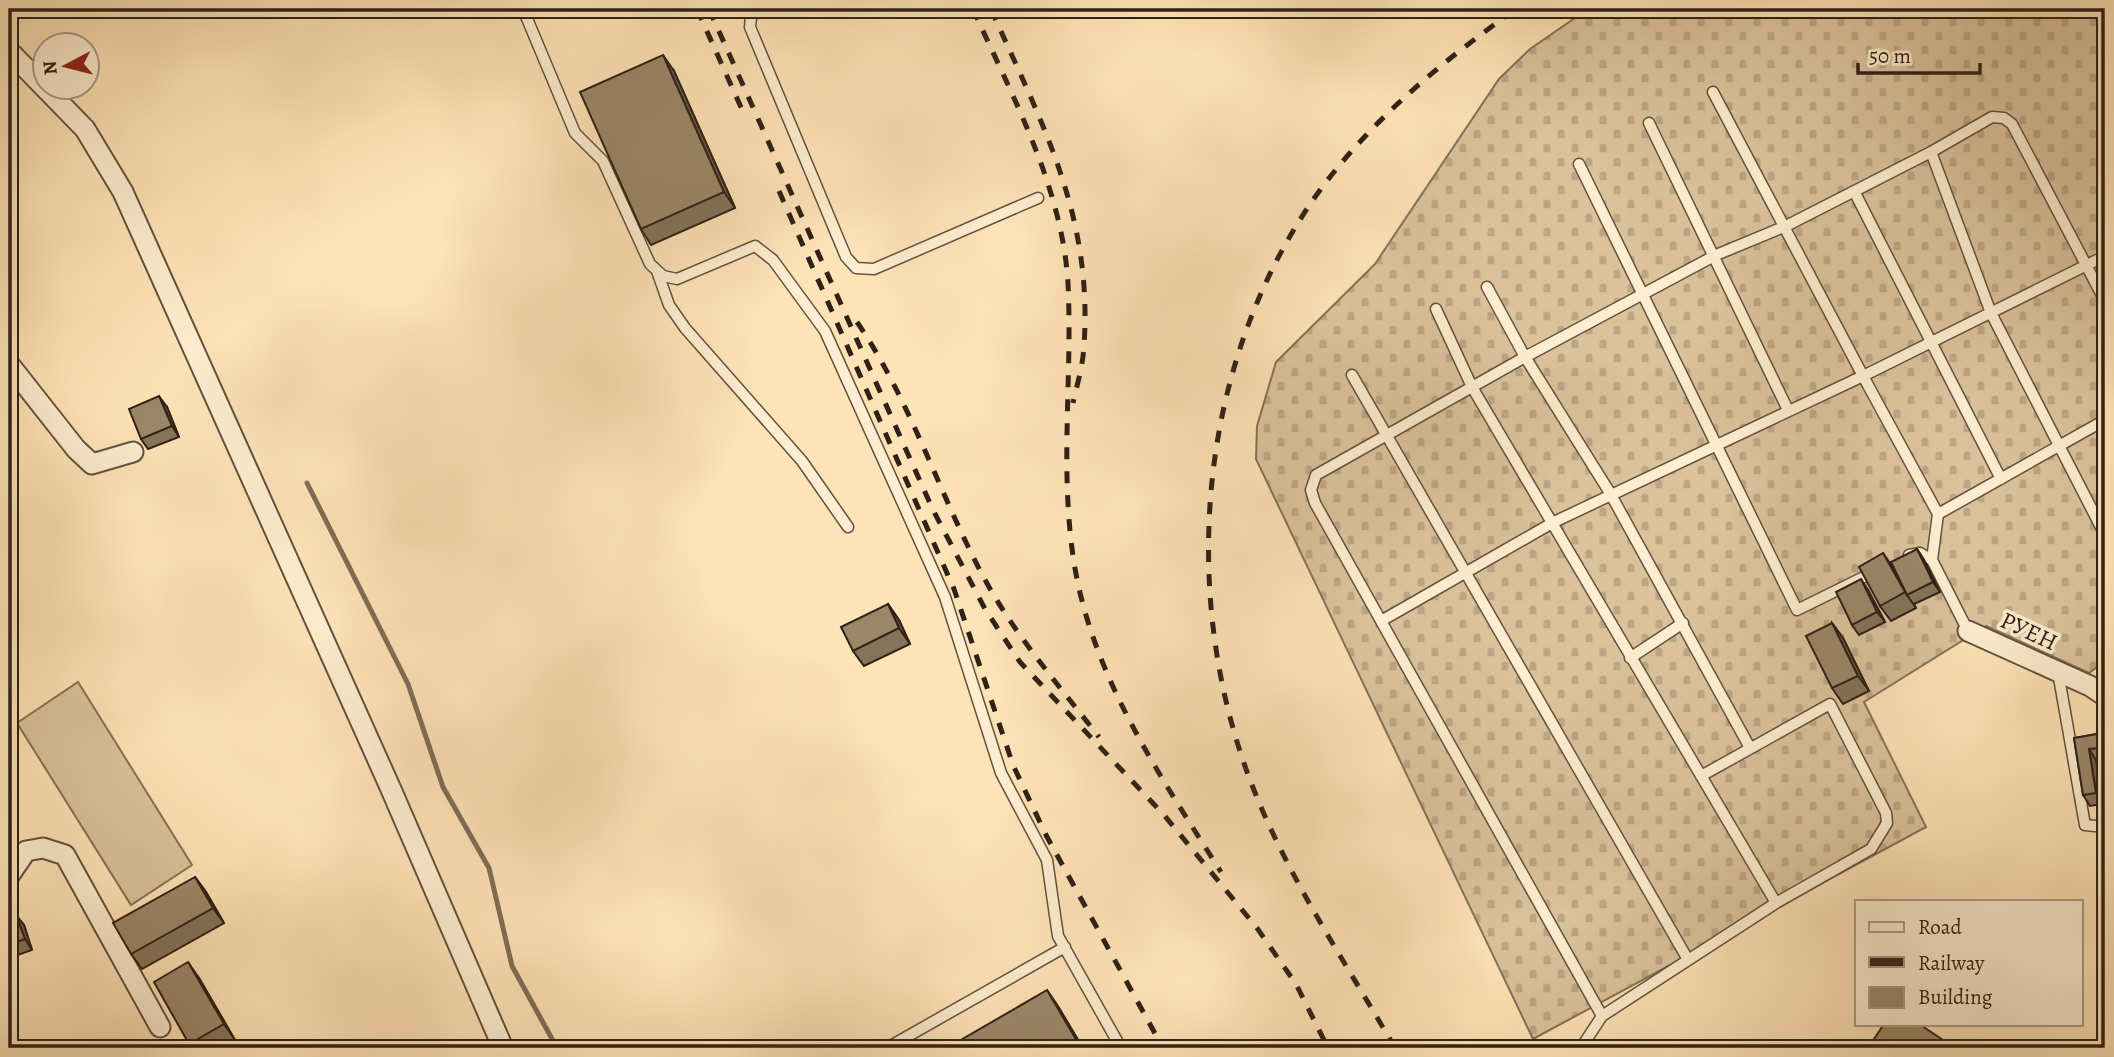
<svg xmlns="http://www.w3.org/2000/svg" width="2114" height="1057" font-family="Alegreya,serif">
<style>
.cemetery{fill:url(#cemetery-stones);stroke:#857258;stroke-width:2}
.garden{fill:#dbc29b;stroke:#857258;stroke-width:2}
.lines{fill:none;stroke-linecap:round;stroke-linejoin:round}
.stream{stroke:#816e56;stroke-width:5}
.service-casing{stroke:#63523e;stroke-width:13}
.minor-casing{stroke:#63523e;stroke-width:23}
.service{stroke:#feedd0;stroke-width:10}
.minor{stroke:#feedd0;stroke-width:19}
.rail{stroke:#2f2116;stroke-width:5;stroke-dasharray:12 12;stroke-linecap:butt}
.wall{fill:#85735a;stroke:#2f2116;stroke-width:2}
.shaded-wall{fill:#6c5e4a;stroke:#2f2116;stroke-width:2}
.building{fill:#9b8669;stroke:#2f2116;stroke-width:2}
.labels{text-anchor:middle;stroke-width:7;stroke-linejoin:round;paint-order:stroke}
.street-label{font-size:24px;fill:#2f2116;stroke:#feedd0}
</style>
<defs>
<pattern id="cemetery-stones" width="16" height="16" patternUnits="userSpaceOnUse" patternTransform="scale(1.75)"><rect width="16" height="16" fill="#dbc29b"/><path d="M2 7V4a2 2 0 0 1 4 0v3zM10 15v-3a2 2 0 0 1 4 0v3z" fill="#bca685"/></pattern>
</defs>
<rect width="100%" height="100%" fill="#fee3b6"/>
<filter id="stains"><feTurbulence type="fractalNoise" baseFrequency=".00286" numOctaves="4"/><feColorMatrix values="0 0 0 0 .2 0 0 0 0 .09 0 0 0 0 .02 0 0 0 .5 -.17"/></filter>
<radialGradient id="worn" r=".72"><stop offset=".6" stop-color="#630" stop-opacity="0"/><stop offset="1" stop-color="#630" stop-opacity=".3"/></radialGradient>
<!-- cemetery -->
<path class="cemetery" d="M1588 9H2105V661L2089 673 1986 626 1864 702 1926 827 1533 1039 1256 459 1257 426 1276 362 1375 264 1499 79 1530 49Z"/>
<!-- garden -->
<path class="garden" d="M78 682 192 865 131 905 17 723Z"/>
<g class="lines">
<!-- stream -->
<path class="stream" d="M307 483 408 684 443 787 489 868 512 966 557 1048"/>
<defs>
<path id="service" d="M523 9 575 133 603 161 650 264 663 276 677 279 755 246 773 260 825 331 945 597 1001 773 1047 860 1058 936 1121 1048
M759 9 751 17 750 27 846 257 856 268 874 269 1038 198
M1649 123 1788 410
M1931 152 1991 313 2105 535
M1579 164 1797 610 1874 572
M1854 191 2001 479
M657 271 669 305 685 328 802 461 848 527
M1487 287 1525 357 1610 493 1749 746
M1436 309 1472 387 1776 903
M1352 375 1687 958
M1938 514 1863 376 2105 256
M1909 555 1920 553 1932 560 1968 631
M1932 560 1938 514 2105 420
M1381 621 1554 522 1863 376 1713 92
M1630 658 1683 623
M2058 672 2085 825 2105 827
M1602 1016 1315 503 1311 490 1316 475 1525 357 1716 255 1786 226 1931 152 1992 117 2004 118 2012 124 2105 301
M887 1048 1065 947
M1581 1048 1602 1016 1776 903 1871 849 1887 823 1886 813 1830 704 1701 776"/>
<path id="minor" d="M9 51 85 129 123 192 390 787 503 1048
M9 364 76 449 92 464 133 452
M1968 631 2090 686 2105 696
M9 876 26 851 43 848 65 855 160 1027"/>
</defs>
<!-- service casing -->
<use href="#service" class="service-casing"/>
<!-- minor casing -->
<use href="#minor" class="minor-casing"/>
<!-- service -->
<use href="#service" class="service"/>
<!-- minor -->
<use href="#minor" class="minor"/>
<!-- rail -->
<path class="rail" d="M697 9 744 114
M709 9 933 510 985 609 1020 662 1164 815 1257 928 1296 984 1328 1048
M973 9C1012 96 1062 186 1068 283 1073 384 1057 484 1078 584 1101 690 1164 782 1221 872
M991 9C1042 124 1093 215 1084 346 1083 365 1077 385 1073 403
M779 191 954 589 1013 765 1046 835 1163 1048
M857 322C913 404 941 501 989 587 1020 641 1061 688 1099 737
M1395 1048C1346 963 1288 878 1252 785 1177 592 1198 355 1323 186 1377 115 1444 60 1516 9"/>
</g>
<!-- wall -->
<path class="wall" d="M674 71 735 208 651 245 641 229Z
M167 407 179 437 148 449 141 439Z
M1917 549 1924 560 1940 592 1914 604 1916 608 1891 621 1880 606 1892 566Z
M1868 590 1885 622 1859 635 1852 625Z
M888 604 899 620 910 644 864 666 853 651Z
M1832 623 1843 638 1869 691 1843 704 1832 688Z
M2097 734 2105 745V758L2096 760 2103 804 2090 806 2083 795 2074 738Z
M195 877 206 892 224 923 142 969 131 954Z
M16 915 24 925 32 950 9 958V917Z
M199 978 235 1040 219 1048H193L189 1044Z"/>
<!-- shaded-wall -->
<path class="shaded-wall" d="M663 55 674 71 735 208 724 192Z
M159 396 167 407 179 437 172 426Z
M1917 549 1924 560 1940 592 1933 582Z
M1883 553 1894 569 1907 595 1916 608 1905 592Z
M1861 579 1868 590 1885 622 1877 612Z
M888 604 899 620 910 644 899 628Z
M1832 623 1843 638 1869 691 1858 676Z
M2097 734 2105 745V756L2100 748Z
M2089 749 2096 760 2103 804 2096 793Z
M195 877 206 892 224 923 213 908Z
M16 915 24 925 32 950 25 939Z
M188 962 199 978 235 1040 224 1024Z
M1047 990 1058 1006 1083 1048H1081Z"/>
<!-- building -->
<path class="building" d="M663 55 724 192 641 229 580 92Z
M159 396 172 426 141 439 129 409Z
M1917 549 1933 582 1907 595 1891 562Z
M1883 553 1905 592 1880 606 1859 567Z
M1861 579 1877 612 1852 625 1836 592Z
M888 604 899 628 853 651 841 627Z
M1832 623 1858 676 1832 688 1806 636Z
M2097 734 2100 748 2089 749 2096 793 2083 795 2074 738Z
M195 877 213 908 131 954 113 923Z
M16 915 25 939 9 945V917Z
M188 962 224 1024 189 1044 154 982Z
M1047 990 1081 1048H947Z
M1884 1024H1919L1955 1048H1868Z"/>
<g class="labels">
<!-- street labels -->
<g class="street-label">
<text transform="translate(2029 631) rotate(25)" y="8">РУЕН</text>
</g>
</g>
<!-- margin -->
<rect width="2114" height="1057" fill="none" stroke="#fee3b6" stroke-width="35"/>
<rect x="10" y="10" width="2093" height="1036" fill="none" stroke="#2f2116" stroke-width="3.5"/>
<rect x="18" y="18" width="2079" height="1022" fill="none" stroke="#2f2116" stroke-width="2"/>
<!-- legend -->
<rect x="1855" y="900" width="228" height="126" fill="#feedd0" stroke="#ab9b86" stroke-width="2"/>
<rect x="1869" y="922" width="35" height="10" fill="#feedd0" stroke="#ab9b86" stroke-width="2"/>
<text x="1918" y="934" font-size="21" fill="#2f2116">Road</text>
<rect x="1869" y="957" width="35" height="10" fill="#2f2116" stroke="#ab9b86" stroke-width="2"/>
<text x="1918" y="970" font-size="21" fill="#2f2116">Railway</text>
<rect x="1869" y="987" width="35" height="21" fill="#9b8669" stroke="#ab9b86" stroke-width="2"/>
<text x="1918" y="1004" font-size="21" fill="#2f2116">Building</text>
<!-- north arrow -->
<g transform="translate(66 66) rotate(263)"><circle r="33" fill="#feedd0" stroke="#ab9b86" stroke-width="2"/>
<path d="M0-5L12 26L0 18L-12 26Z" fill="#8f2418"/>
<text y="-10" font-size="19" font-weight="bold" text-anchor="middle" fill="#2f2116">N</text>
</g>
<!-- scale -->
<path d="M1858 63v10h122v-10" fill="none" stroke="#2f2116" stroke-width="3.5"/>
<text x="1869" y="63" font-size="21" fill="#2f2116" stroke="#feedd0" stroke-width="5" paint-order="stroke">50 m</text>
<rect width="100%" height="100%" filter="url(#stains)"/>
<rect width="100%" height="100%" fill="url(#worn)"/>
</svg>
